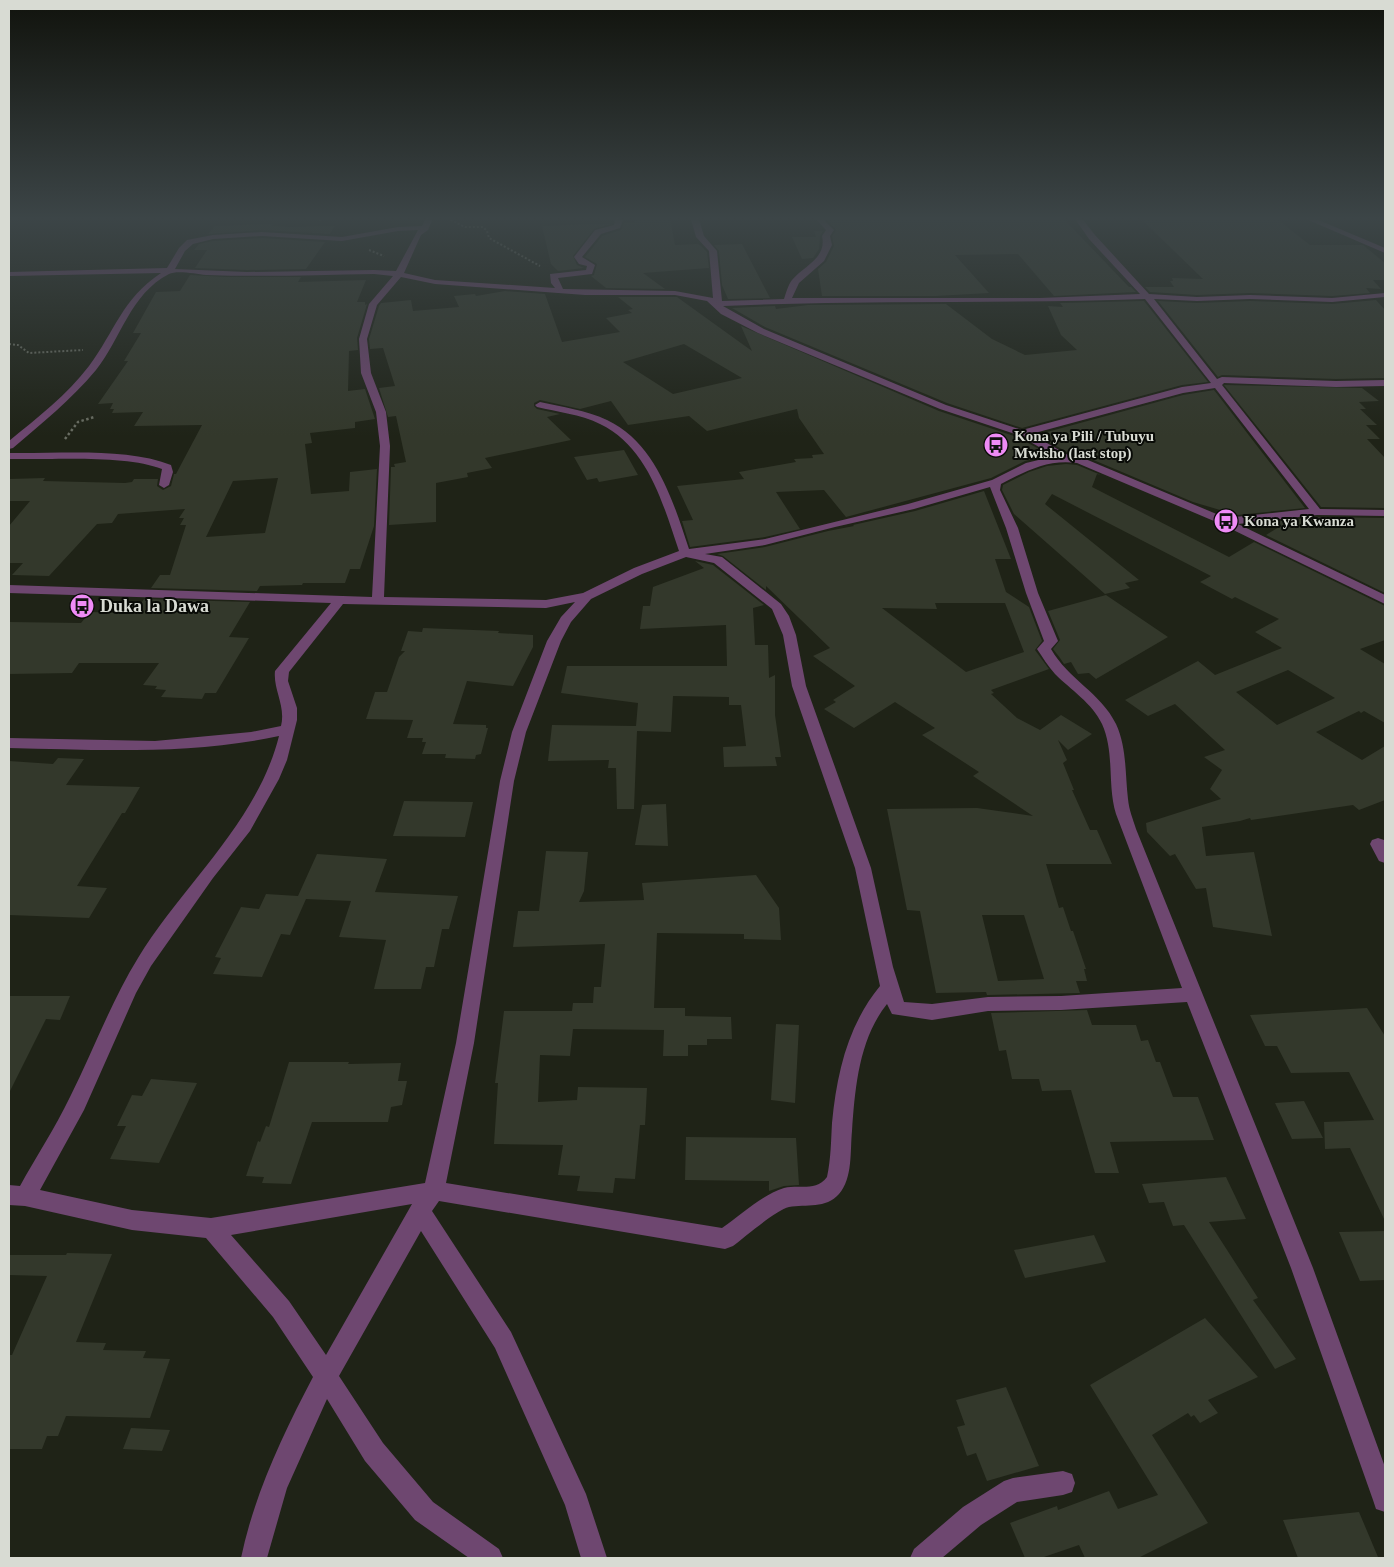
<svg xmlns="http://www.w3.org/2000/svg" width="1394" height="1567" font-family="'Times New Roman',serif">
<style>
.building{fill:#33382b;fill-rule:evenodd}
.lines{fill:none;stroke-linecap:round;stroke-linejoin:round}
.path-far1{stroke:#696d62;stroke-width:2;stroke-dasharray:2 2;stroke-linecap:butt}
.path{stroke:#696d62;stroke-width:2.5;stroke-dasharray:2.5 2.5;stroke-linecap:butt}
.minor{fill:#6e4770;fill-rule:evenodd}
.labels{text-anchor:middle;stroke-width:4;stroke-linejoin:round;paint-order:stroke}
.far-poi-label{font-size:15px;font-weight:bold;fill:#d8dbd3;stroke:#090b07;text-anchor:start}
.poi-label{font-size:18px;font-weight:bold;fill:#d8dbd3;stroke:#090b07;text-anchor:start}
</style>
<rect width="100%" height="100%" fill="#1f2317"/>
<!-- building -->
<path class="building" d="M635 216H663L664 219 670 218 675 245 698 244 701 246 707 252 709 268 643 273 665 289 606 288 591 276 594 275 597 264 585 257 602 236 621 230 624 223H635Z
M906 216 1062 217 1129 287H1131L1136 292 1054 296 1018 254 955 255 989 293 936 296H822L818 269 826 262 834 246 832 236 836 230 826 218Z
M1138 216H1273L1310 245H1363L1385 263V280H1373L1381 289 1366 288 1370 293 1332 296 1250 293 1197 295 1150 292 1145 287H1174L1170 281H1173L1172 278 1203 279Z
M273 224 272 226 290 227 335 226 330 234 262 230 208 234 215 226Z
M595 224H611L594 229 573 256 577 265 584 268 558 271 551 264 542 226Z
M814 231H823L820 236 819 249 813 258 802 259 792 237H816Z
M262 238 325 242 306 269 247 270 195 268 207 250H194L199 244 213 241Z
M742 244 770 298 728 299 722 285 719 251 714 245Z
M190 275 227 277H301L298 282 366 280 357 302H365V305L367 304 357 338 358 350 349 351 348 391 365 389 375 419 355 422V428L310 433 312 443 305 444 311 494 349 491 350 472 377 469 374 526 360 569H350L345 583H303L302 585 260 586 257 591 151 588 160 575H170L186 525H180L184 518H179L185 509 118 514 112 523 97 524 49 576 12 575 23 563H9V526L30 501H9V479L45 478 43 481 125 483 132 482 134 479H158L157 486 163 490 171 486 174 474H176L202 425 134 426 143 412 112 413 114 409H110L113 403 98 404 128 361H124L141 333H133L156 292 180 291ZM278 478 265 533 206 537 233 481Z
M505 291 545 294 562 342 620 332 606 318 632 313 628 310 633 309 618 297H677L752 351 741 326 939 411 1017 437 1050 455 1025 461 991 478 846 517 824 490 776 492 800 529 765 537 690 547 682 521 693 520 677 486 744 479 739 472 796 462 794 459 813 458 812 455 824 454 799 418 797 409 707 431 689 416 628 425 611 401 580 409 540 400 534 403V406L537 409 560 414 547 417 571 440 485 458 492 468 467 473 468 477 436 483V522L389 525 391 467H395L394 464 406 462 396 416 388 417 379 388 395 386 383 348 370 349 369 339 379 306 381 303 411 300 413 311 459 307 454 296 475 294 476 296ZM684 344 742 378 673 394 623 362Z
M1376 300 1385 310V378L1336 379 1222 375 1218 377 1158 301 1197 303 1250 301 1332 304Z
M1144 301 1208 382 1182 385 1022 428 947 403 765 327 732 308 775 306 776 309 808 305 946 304 992 339 1025 355 1077 350 1061 335 1048 306 1063 307 1060 303Z
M1224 385 1362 388 1379 401 1359 402 1366 409H1360L1377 425H1366L1380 439H1367L1385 458V508L1321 507Z
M1214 390 1305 508 1237 515 1193 502 1084 456 1069 453 1036 435 1183 395Z
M624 450 638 475 599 482 597 478 587 480 574 457Z
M1066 464 1077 465 1101 475 1097 474 1092 487 1229 557 1254 542 1385 606V640L1360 649 1385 664V723L1364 711 1361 713 1359 711 1316 732 1362 760 1385 746V800L1359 810 1353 805 1251 820 1250 818 1240 821 1202 827 1206 856 1254 852 1272 936 1213 927 1206 888 1196 889 1175 854 1170 856 1147 832 1146 823 1221 799 1210 789 1222 770 1204 757 1225 750 1175 704 1148 716 1125 700 1198 661 1215 675 1282 648 1255 632 1279 619 1235 597 1232 599 1200 582 1211 576 1052 494 1045 504 1139 580 1125 583 1130 588 1105 594 1014 514 1002 490 1003 485 1029 472 1047 466ZM1288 670 1335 698 1277 725 1236 692Z
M984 491 1011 559H995L1006 592 1029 607 1042 641 1035 650 1049 669 991 690 994 693 991 694 1017 718 1040 730 1061 715 1092 734 1068 750 1058 740 1067 760 1063 763 1074 790H1072L1090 830H1097L1112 864H1046L1059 908 1063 907 1071 931H1073L1086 969H1084L1087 981H1076L1080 993 987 995 986 992 936 993 920 911 907 910 887 809 977 808 1033 816 973 776 979 772 922 735 935 728 895 702 854 728 824 709 836 702 833 700 855 686 813 656 830 648 766 586V590L723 556 717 554 765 547 828 531 854 526 853 525 915 511ZM935 603H1005L1024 652 966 672 882 608 937 609ZM982 915H1024L1044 979 998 981Z
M1317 517 1385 518V593L1266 535 1279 527 1264 523Z
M695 561 713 565 764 605 753 608 755 645H768L769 678 775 675V715L781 757H775L777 766 724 767 723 747 746 746 741 705H729V697L673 696 671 732 637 731 634 809H617L616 768H608L609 760 548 761 552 725 636 726 638 703 561 693 567 666H727L726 625 640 629 643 606H650L653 587 704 568Z
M1106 595 1168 637 1096 679 1089 673 1078 674 1071 662 1064 664 1060 658 1053 649 1060 640 1048 611Z
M144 599 250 602 229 637 249 638 216 693H205L202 699 161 697 166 690 155 689 157 686 143 685 159 663H79L72 673 9 674V622L81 623 90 612 122 613 128 605H140Z
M423 628 499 631 498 633 533 635V647L513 686 467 681 453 724 486 725V728H488L481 754 476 755 475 759 445 758 446 754H422L426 742H422L423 738H407L413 720 366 719 375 692H387L399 657 405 651H401L408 631 422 632Z
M58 758 84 759 66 785 140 787 125 813H122L77 886 107 888 89 918 9 915V761L53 764Z
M404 801 473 802 465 837 393 836Z
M666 804 668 846 635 845 642 805Z
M546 851 588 852 584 891 579 902 644 900 642 883 756 875 779 908 781 940 744 939V934L657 933 654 1008H685V1016L731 1017 732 1039H707V1045H688V1056H663L664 1030 573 1029 570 1056 540 1055 538 1102 577 1100 578 1087 647 1088 645 1125H640L635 1179 615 1178 613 1193 577 1191 580 1176 558 1175 563 1145 494 1144 498 1083H495L504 1011H572L573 1003H593L594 987H601L605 944 513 947 518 911H539Z
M317 854 387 859 375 892 458 896 449 929H442L434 967H426L421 989H374L386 940 339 937 351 901 306 899 290 935 281 934 262 977 213 974 221 958 215 957 241 907 259 909 266 894 298 896Z
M9 996H70L60 1020 46 1019 9 1093Z
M1367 1008 1385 1036V1221L1350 1148 1325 1149 1324 1122 1374 1120 1349 1072 1291 1073 1277 1046H1265L1250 1015Z
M1087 1010 1092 1025H1136L1141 1041 1148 1040 1156 1062H1160L1173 1097H1198L1214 1140 1110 1142 1119 1173H1095L1071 1090 1042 1091 1039 1079H1012L1006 1050 999 1051 991 1013Z
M776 1024 799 1025 795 1103 771 1100Z
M289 1062H349L348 1064 401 1063 398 1081H407L402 1105 391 1107 388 1122H312L291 1184 262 1183 264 1177 246 1176 258 1141 260 1142 266 1126 269 1127Z
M151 1079 197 1083 159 1163 110 1159 126 1126H117L132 1095 142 1096Z
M1304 1101 1323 1138 1292 1139 1275 1103Z
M686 1137 796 1138 799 1185 784 1186 769 1191V1181L685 1180Z
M1226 1177 1246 1219 1209 1222 1258 1298 1253 1300 1296 1359 1275 1369 1184 1225 1173 1226 1164 1202 1149 1203 1142 1184Z
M1385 1231V1280L1360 1281 1339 1232Z
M1094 1235 1106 1262 1025 1278 1014 1250Z
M67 1253 112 1254 76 1342 106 1343 103 1350 146 1351 143 1358 170 1359 150 1418 66 1416 58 1436H47L42 1449H9V1355H12L47 1276 9 1275V1255H66Z
M1205 1318 1258 1377 1208 1400 1218 1413 1200 1423 1194 1415 1191 1417 1188 1413 1152 1435 1208 1523 1138 1558H1085L1079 1545 1041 1558H1025L1010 1523 1057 1506 1058 1510 1109 1491 1118 1509 1158 1495 1090 1385Z
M1006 1387 1039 1466 987 1481 976 1453 967 1456 957 1427 965 1425 956 1400Z
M131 1428 170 1430 162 1451 123 1449Z
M1359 1512 1378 1557 1298 1558 1283 1520Z"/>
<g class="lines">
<!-- path-far1 -->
<path class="path-far1" d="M308 216 320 220 336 216
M447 218 465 227H483L487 231 489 238 540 266
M369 250 384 256
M9 344 18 345 29 353 83 350"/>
<!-- path -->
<path class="path" d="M65 439 78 422 94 417"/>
<!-- minor -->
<path class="minor" d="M427 216H434L428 230 421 235 404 273 435 280 555 288 551 283 550 274 586 270 587 266 579 264 574 257 595 230 614 225 615 221 611 216H619L623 220 620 228 601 234 582 257 595 265 592 274 558 278 563 289 675 291 713 298 709 251 696 237 690 216H698L704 236 717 251 722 301 784 299C786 293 788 285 792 280 805 265 827 258 822 236L826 230 813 216H820L834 230 830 236 832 245 824 261 799 283 792 298H1040L1140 294 1089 239 1073 216H1080L1095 235 1149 294 1197 297 1250 295 1332 298 1385 293V297L1332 302 1250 299 1197 301 1154 299 1217 379 1222 377 1336 381 1385 380V386L1336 387 1224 383 1222 385 1320 509 1385 510V516L1317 515 1238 524 1385 595V604L1221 524 1077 463C1048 459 1026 471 1001 484L1000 490 1018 528 1038 593 1058 641 1051 649C1068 679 1101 693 1116 724 1127 748 1125 774 1128 799 1129 810 1133 819 1136 829L1313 1268 1385 1467V1512L1376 1509 1373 1500 1291 1268 1187 1002 1061 1010 988 1011 932 1020 892 1014 887 1004C859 1039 855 1088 852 1131 850 1151 853 1178 839 1194 826 1209 806 1204 789 1207 776 1210 745 1237 733 1246L725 1249 439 1201 432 1211 511 1332 586 1494 607 1558H581L565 1505 495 1348 421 1231 339 1376 383 1443 433 1502 499 1549 503 1558H469L415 1520 365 1461 327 1399 287 1488 267 1558H241C254 1495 283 1434 313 1377L273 1317 206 1238 132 1230 25 1206 9 1205V1185L20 1186C36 1157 55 1128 70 1097 93 1051 111 1002 138 958 184 883 257 823 279 736 190 755 99 750 9 748V738L155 741 251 732 281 726C286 706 273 690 275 671L331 603 9 593V585L372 597 380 446 376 412 361 373 359 339 369 304 393 276 374 274C318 275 262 277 206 275 196 274 177 270 169 274 130 294 121 339 96 370 71 400 42 423 13 448L9 449V441C37 418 67 395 89 366 115 331 122 299 161 273L9 276V272L167 268 179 248 187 240 213 235 262 232 342 237 398 227 422 226ZM418 230 396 271 374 270 247 272 175 269 185 251 193 244 213 239 262 236 342 241 398 231ZM401 277 435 284 585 295H675L707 301 721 314 758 333 940 409 1018 435 1055 456 1026 463 992 480 908 504 765 539 689 549C673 501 656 443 607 420 586 410 562 407 540 402L535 405 537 407C557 412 580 414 600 424 648 447 663 504 679 551L634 568 583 593 546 600 384 597 390 446 386 412 371 373 367 339 377 305ZM1145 299 1211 383 1182 387 1022 430 946 405 764 329 723 306C863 300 1004 304 1145 299ZM1215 388 1309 509 1226 518 1083 458 1068 455 1031 434 1183 393ZM990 487 1006 528 1026 593 1044 641 1037 649C1043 658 1048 666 1055 674 1071 690 1092 703 1102 724 1115 753 1107 785 1116 814L1182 988 1061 996 988 997 932 1004 904 1002 893 967 871 868 806 686 796 635 789 616 781 604 722 557 705 554 765 545 835 527 914 509ZM686 557 714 563 772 609 783 635 792 686 855 868 880 986C848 1025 837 1072 832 1123 831 1140 831 1159 827 1177 816 1192 800 1184 784 1188 762 1195 741 1215 722 1228L446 1183 474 1043 514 781 526 732 561 641 571 622 591 599 642 574ZM575 602 561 617 547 641 512 732 500 781 456 1043 425 1183 211 1218 132 1210 40 1190 84 1110 136 993 151 966 213 878 250 831 279 779 287 760 297 720V708L288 681 289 672 343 604 546 608ZM412 1204 326 1355 289 1301 231 1235Z
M1299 216H1309L1385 248V253Z
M9 453C57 454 126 447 171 465L173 472 169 485 164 488 159 485 162 469C125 454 50 460 9 459Z
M1378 838 1384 840 1385 843V863L1379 861 1370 844 1372 840Z
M1063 1471 1072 1474 1075 1483 1072 1492 1063 1495 1017 1502 981 1525 942 1558H910L914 1549 963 1507 1004 1481 1013 1478Z"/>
</g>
<!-- sky -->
<linearGradient id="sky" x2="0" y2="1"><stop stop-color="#11130d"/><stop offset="0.5" stop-color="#3c4547"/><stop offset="1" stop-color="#3c4547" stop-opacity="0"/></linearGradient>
<rect width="1394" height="436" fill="url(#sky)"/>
<!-- icons -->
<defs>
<symbol id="bus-disc" viewBox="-11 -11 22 22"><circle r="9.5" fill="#ef8bf6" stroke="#090b07"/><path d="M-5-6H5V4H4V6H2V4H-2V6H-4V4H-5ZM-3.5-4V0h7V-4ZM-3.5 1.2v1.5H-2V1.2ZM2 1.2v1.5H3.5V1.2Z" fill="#111"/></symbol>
</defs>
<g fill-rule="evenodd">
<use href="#bus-disc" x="982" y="431" width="28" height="28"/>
<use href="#bus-disc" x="1212" y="507" width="28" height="28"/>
<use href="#bus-disc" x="68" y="592" width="28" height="28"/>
</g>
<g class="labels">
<!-- far-poi labels -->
<g class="far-poi-label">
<text x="1014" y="441">Kona ya Pili / Tubuyu<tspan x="1014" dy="17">Mwisho (last stop)</tspan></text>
<text x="1244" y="526">Kona ya Kwanza</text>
</g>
<!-- poi labels -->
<g class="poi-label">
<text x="100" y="612">Duka la Dawa</text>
</g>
</g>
<!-- border -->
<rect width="1394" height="1567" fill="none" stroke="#d8dbd3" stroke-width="20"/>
</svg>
